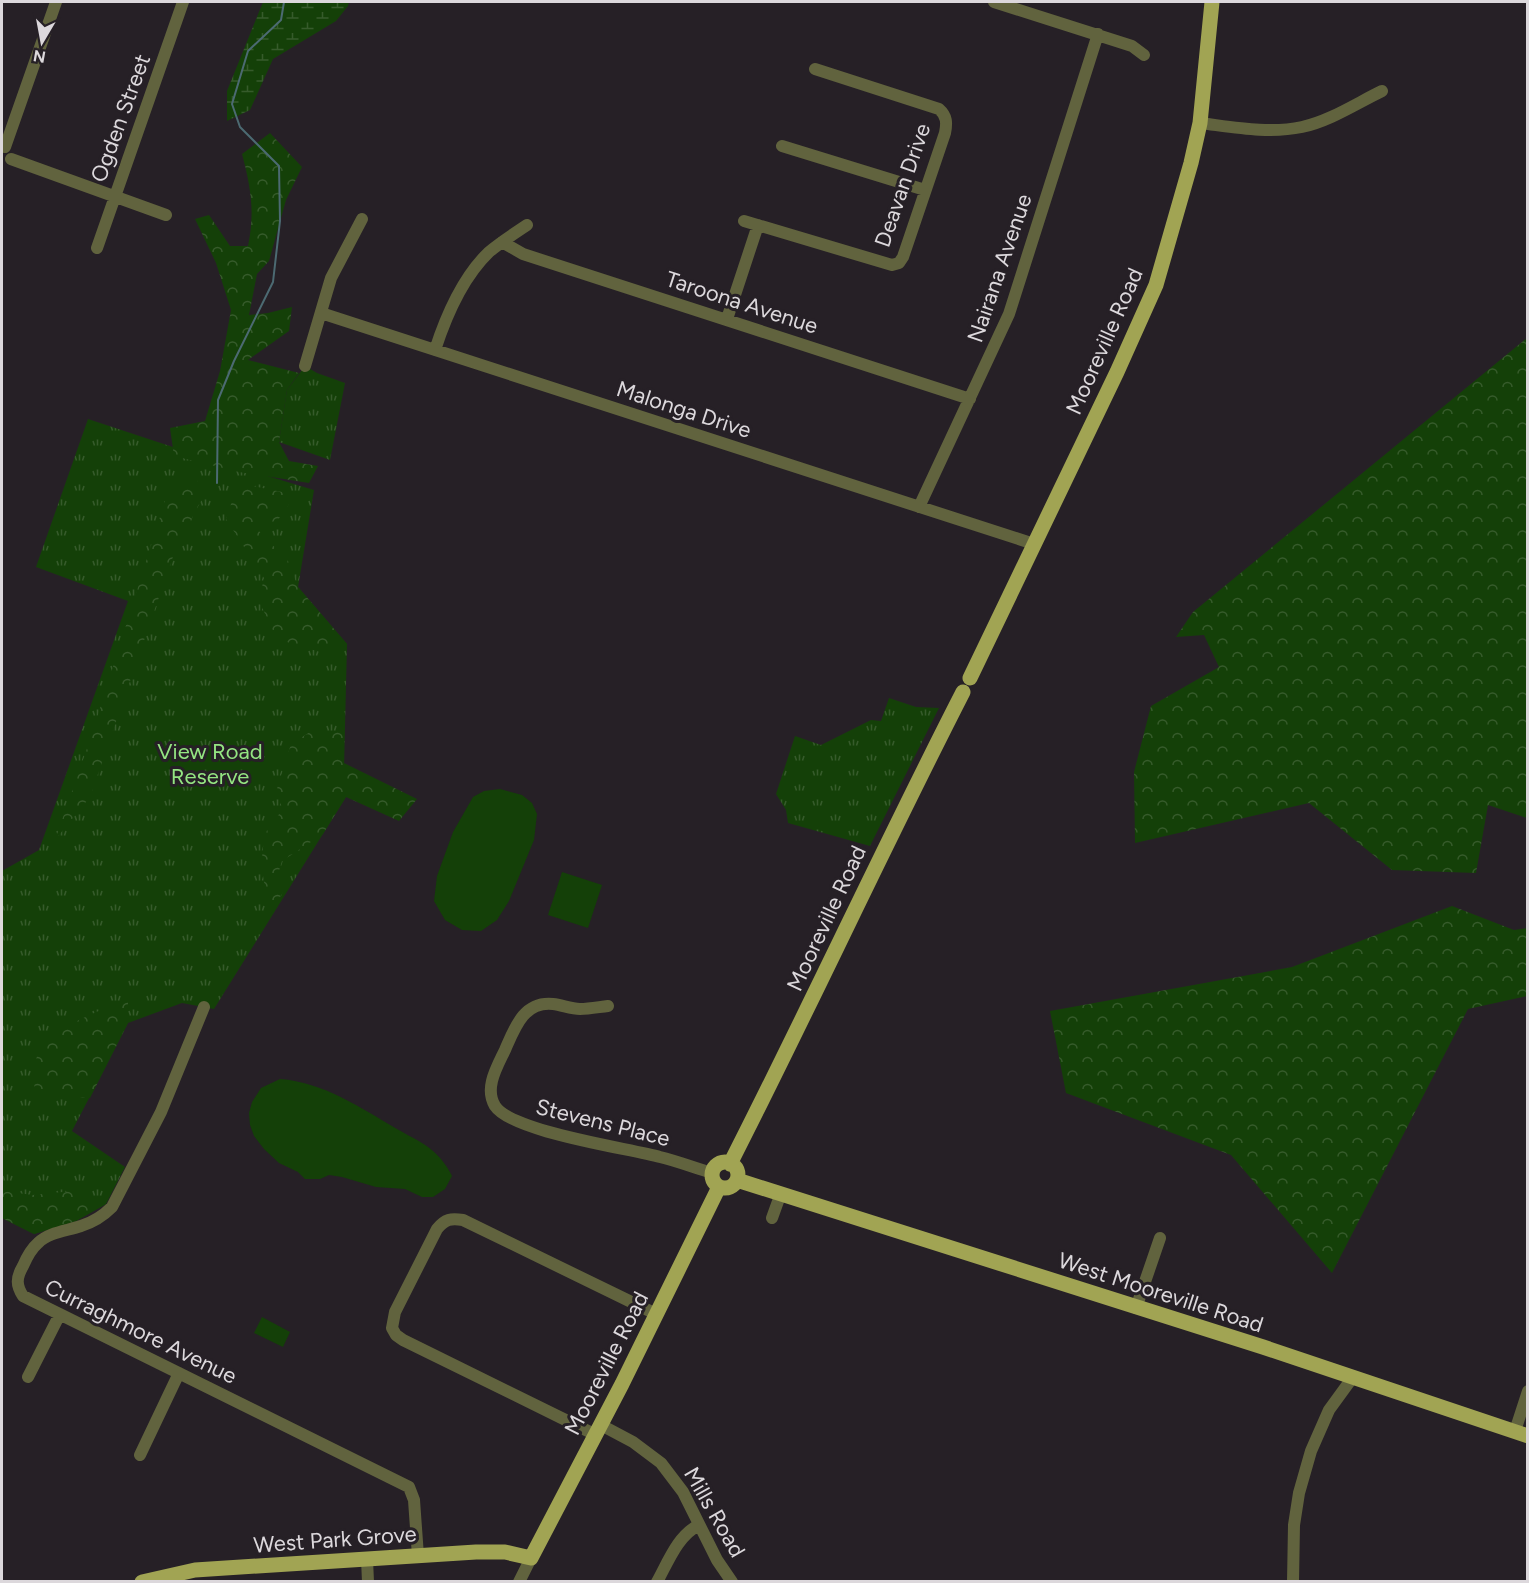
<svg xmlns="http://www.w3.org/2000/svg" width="1529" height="1583" font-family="Figtree,sans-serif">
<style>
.grass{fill:url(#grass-tufts)}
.forest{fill:url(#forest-crowns)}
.wetland{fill:url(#wetland-marsh)}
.pitch{fill:#144008}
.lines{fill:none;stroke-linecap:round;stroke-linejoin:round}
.stream{stroke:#4c6a72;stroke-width:2}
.minor{stroke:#61633e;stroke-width:12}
.major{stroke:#a1a453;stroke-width:15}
.labels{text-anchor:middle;stroke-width:6;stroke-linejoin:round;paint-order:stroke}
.street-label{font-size:22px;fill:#dcd8dc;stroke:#262026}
.park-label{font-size:22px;fill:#94e582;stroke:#262026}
</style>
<defs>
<pattern id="grass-tufts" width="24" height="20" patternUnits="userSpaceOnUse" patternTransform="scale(1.5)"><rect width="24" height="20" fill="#144008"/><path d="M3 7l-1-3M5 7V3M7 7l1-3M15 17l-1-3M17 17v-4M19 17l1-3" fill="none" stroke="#365b2b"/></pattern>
<pattern id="forest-crowns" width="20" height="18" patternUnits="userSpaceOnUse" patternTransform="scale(1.5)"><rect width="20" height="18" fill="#144008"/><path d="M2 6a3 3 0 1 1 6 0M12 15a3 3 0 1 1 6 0" fill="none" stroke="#365b2b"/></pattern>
<pattern id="wetland-marsh" width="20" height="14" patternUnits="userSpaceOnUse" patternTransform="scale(1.5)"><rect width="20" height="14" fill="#144008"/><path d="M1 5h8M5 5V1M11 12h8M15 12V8" fill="none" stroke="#365b2b"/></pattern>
</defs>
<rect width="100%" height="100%" fill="#262026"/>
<!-- grass -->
<path class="grass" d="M305 366 317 373 345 383 330 460 279 442 287 390Z
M88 419 188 452 314 490 298 587 347 644 344 769 354 784 214 1009 182 1003 128 1023 72 1131 125 1167 106 1204 76 1221 34 1234 2 1218V871L39 850 128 601 36 567Z
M889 698 916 707 939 708 870 846 788 823 786 810 776 794 795 736 821 745 871 720 881 721Z"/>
<!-- forest -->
<path class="forest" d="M270 133 302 167 286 200 269 261 257 274 249 315 268 313 292 307 289 331 248 360 299 373 287 390 279 442 289 461 318 466 309 483 239 472 174 456 170 428 205 421 220 371 231 310 216 263 195 219 209 215 230 246H248C255 212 251 188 242 154Z
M1527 338V818L1488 805 1476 873 1392 870 1309 803 1135 843 1134 772 1151 706 1219 667 1204 635 1176 637 1193 612Z
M196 475 201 501 176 548 90 797 55 840 91 737 170 485Z
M238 483 282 492 291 501 278 520 255 527 288 561 298 587 347 644 320 652 277 639 259 601 264 578 226 519Z
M344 731V763L417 799 399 821 346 797 323 834 282 861 278 874 286 888 274 906C260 890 259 848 268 828 271 822 279 815 283 810L276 792 291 744 310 732Z
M1452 906 1514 930 1527 928V996L1468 1009 1332 1273 1231 1155 1066 1093 1050 1011 1292 967Z
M128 999V1023L90 1098 35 1094C35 1085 32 1073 34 1065 44 1028 98 1012 128 999Z
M2 1191 33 1195 72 1191 106 1204 76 1221 34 1234 2 1218Z"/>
<!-- wetland -->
<path class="wetland" d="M263 2H349L348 6 336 21 273 59 250 110 227 121V91Z"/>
<!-- pitch -->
<path class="pitch" d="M500 789 522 795 532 803 537 814 534 840 509 901 497 920 481 931 462 930 445 920 434 901 437 876 453 832 473 797 484 791Z
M562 872 602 885 588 928 548 915Z
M280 1079C323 1082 361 1108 397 1129 409 1136 423 1142 433 1151 441 1158 447 1166 452 1176L445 1189 433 1197H422L405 1189 376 1187 342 1177 329 1175 320 1179H305L298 1172 279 1163 264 1149 254 1136 250 1125 249 1113 252 1102 261 1088Z
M262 1317 290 1332 283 1347 254 1333Z"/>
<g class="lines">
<!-- stream -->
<path class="stream" d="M217 483 218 400 234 361 273 282 280 221 279 166 240 127 232 104 248 51 281 20 284 2"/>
<!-- minor -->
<path class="minor" d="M994 2 1132 46 1144 55
M1200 123C1233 127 1269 134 1302 127 1330 121 1357 103 1382 91
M782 146 925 190
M5 147 56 2
M11 159 166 215
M744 221 892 265 899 263 903 257 945 133C947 123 947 116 939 109L815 69
M502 242 523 254 970 399
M97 248 183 2
M321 313 1034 544
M727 319 758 225
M435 350C446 316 463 277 489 252 501 242 515 233 527 225
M305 366 331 278 362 219
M919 507 1009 314 1098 34
M608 1006C599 1007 589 1009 580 1009 571 1009 562 1005 553 1004 524 1001 515 1027 505 1050 497 1067 484 1088 495 1106 512 1132 627 1148 660 1157 677 1161 695 1168 712 1173
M204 1007 161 1112 112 1207C103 1216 94 1222 81 1226 67 1231 49 1232 38 1243 31 1249 26 1259 23 1266 16 1278 16 1285 23 1296L409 1487 414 1500 418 1556
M772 1218 781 1193
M1136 1308 1160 1238
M28 1377 60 1314
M601 1425 633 1442 661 1463 683 1492 717 1560 732 1582
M1515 1431 1528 1391
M596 1435 403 1340 396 1335 392 1328 395 1312 437 1229C445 1219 451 1218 463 1220L656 1314
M140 1455 179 1373
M367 1559 368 1582
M519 1582 531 1558
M657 1582C668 1562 678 1535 699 1525
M1293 1582 1294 1525 1299 1493 1311 1451 1329 1410 1353 1377"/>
<!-- major -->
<path class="major" d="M970 678 1117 372 1156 285 1191 163 1200 123 1212 2
M712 1175a13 13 0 1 1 26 0a13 13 0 1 1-26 0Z
M730 1164C810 1007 883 848 963 692
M737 1180 1263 1347 1528 1436
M142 1582 195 1570 476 1552H505L531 1558 622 1384 719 1187"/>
</g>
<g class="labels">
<!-- street labels -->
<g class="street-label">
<text transform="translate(120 118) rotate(-70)" y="8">Ogden Street</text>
<text transform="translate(902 185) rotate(-71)" y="8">Deavan Drive</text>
<text transform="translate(999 268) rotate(-71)" y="8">Nairana Avenue</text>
<text transform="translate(742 302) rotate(18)" y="8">Taroona Avenue</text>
<text transform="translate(1104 341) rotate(-66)" y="8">Mooreville Road</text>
<text transform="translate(684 409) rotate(18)" y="8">Malonga Drive</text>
<text transform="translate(826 918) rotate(-65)" y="8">Mooreville Road</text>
<text transform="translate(603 1122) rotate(14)" y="8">Stevens Place</text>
<text transform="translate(1161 1292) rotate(18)" y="8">West Mooreville Road</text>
<text transform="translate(141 1331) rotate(26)" y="8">Curraghmore Avenue</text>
<text transform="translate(606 1363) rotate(-63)" y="8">Mooreville Road</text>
<text transform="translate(715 1512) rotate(60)" y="8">Mills Road</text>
<text transform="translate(335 1539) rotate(-4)" y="8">West Park Grove</text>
</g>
<!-- park labels -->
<g class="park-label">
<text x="210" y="759">View Road<tspan x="210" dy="25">Reserve</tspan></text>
</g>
</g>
<!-- border -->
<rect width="1529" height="1583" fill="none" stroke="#dcd8dc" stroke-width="6"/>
<!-- north arrow -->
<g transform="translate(42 42) rotate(190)" stroke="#262026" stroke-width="4.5" paint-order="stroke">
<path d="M0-4.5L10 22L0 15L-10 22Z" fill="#dcd8dc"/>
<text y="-9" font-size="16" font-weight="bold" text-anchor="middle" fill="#dcd8dc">N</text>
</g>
</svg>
